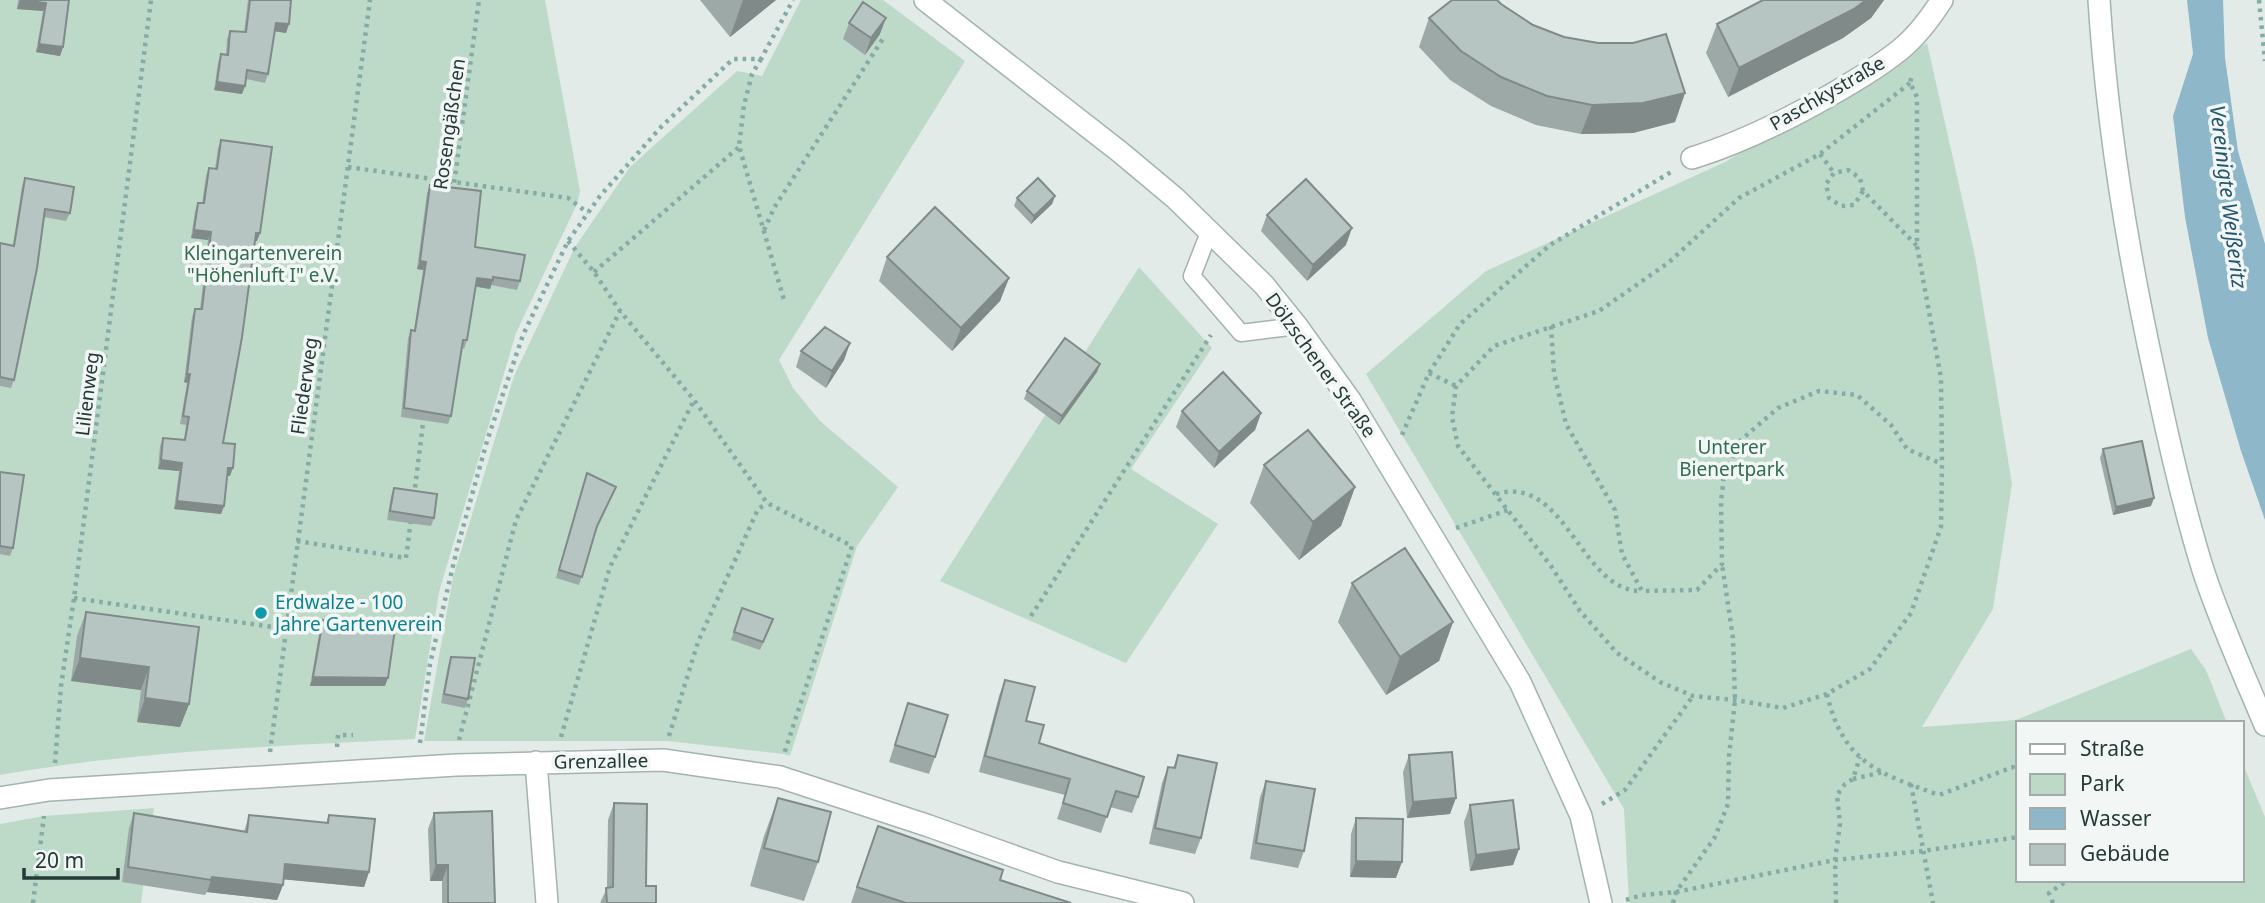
<svg xmlns="http://www.w3.org/2000/svg" width="2265" height="903" font-family="'Noto Sans',sans-serif">
<style>
.green{fill:#bddac9}
.water{fill:#8fb7ca}
.lines{fill:none;stroke-linecap:round;stroke-linejoin:round}
.lane-casing{stroke:#a5b2af;stroke-width:19}
.street-casing{stroke:#a5b2af;stroke-width:24}
.secondary-casing{stroke:#a2b5b1;stroke-width:24}
.path{stroke:#85aba6;stroke-width:4.5;stroke-dasharray:3.5 5;stroke-linecap:butt}
.lane{stroke:#fff;stroke-width:16}
.street{stroke:#fff;stroke-width:21}
.secondary{stroke:#fff;stroke-width:21}
.wall{fill:#9da9a7}
.shaded-wall{fill:#808a88}
.building{fill:#b7c5c2;stroke:#808a88;stroke-width:2}
.culture-dot{fill:#0f9aa8;stroke:#f2f7f6;stroke-width:2.5}
.labels{text-anchor:middle;stroke-width:7;stroke-linejoin:round;paint-order:stroke}
.street-label{font-size:19px;fill:#243a37;stroke:#f2f7f6}
.park-label{font-size:19px;fill:#326c52;stroke:#f2f7f6}
.culture-label{font-size:19px;fill:#0d838f;stroke:#f2f7f6;text-anchor:start}
.water-label{font-size:21px;font-style:italic;fill:#24566f;stroke:#f2f7f6}
</style>
<rect width="100%" height="100%" fill="#e2ebe8"/>
<!-- green -->
<path class="green" d="M0 0H545L580 191 577 204 516 333 439 592 415 739C278 746 135 751 0 775Z
M801 0H883L965 61 779 360 793 388 820 421 898 487 857 546 790 756 784 754 668 741H424L453 577 514 376 575 247 630 167 737 71 762 76Z
M1927 43 1975 256 2012 484 1993 609 1922 727 2016 720 2191 649 2206 670 2227 723H2018V880H2242V762L2265 817V903H1629L1624 809 1366 374 1486 271 1725 162Z
M1139 267 1212 348 1131 469 1218 524 1126 663 940 581Z
M154 808 141 903H0V824L44 816Z"/>
<!-- water -->
<path class="water" d="M2187 0H2223L2225 58 2238 151 2265 244V520L2241 451 2208 338 2185 217 2173 116 2193 54Z"/>
<g class="lines">
<defs>
<path id="lane" d="M1210 230 1192 276 1241 333 1297 326"/>
<path id="street" d="M1692 158C1741 143 1785 121 1829 96 1853 82 1879 67 1901 49 1917 36 1931 17 1942 0
M536 762 547 903
M0 798 49 790 456 765 663 760 780 777 929 826 1058 872 1183 903"/>
<path id="secondary" d="M925 0 1120 152 1175 198 1264 285 1297 326 1350 400 1520 682 1581 816 1601 903
M2099 0C2107 126 2127 248 2154 372 2168 439 2183 507 2204 573 2221 624 2244 675 2265 725"/>
</defs>
<!-- lane casing -->
<use href="#lane" class="lane-casing"/>
<!-- street casing -->
<use href="#street" class="street-casing"/>
<!-- secondary casing -->
<use href="#secondary" class="secondary-casing"/>
<!-- path -->
<path class="path" d="M2259 0 2265 61
M761 59 752 74 744 105 739 146 784 300
M1910 83 1820 154 1739 198 1668 263 1599 311 1494 346 1456 386 1452 417 1458 446 1551 566 1580 611 1617 653 1660 682 1693 696 1735 700 1783 708 1827 694 1870 669 1911 613 1941 527 1942 464 1941 378 1917 246V97L1910 83 1912 75
M1820 154 1834 173
M348 167 568 198 588 213
M453 191 479 0
M1863 191 1854 205 1841 206 1829 198 1826 184 1834 173 1848 170 1860 178 1863 191 1917 246
M764 230 774 208 884 37
M568 241 594 272 620 311 694 400 767 503 852 546 784 754
M594 272 739 147
M1551 326 1554 373 1566 424 1615 510 1622 554 1642 591 1697 590 1722 564 1721 501 1724 476 1741 440 1778 408 1819 391 1857 395 1891 425 1907 449 1942 464
M1429 373 1456 386
M1402 435 1429 373 1460 324 1550 245 1671 172
M1496 494C1566 473 1581 593 1642 591
M414 496 424 415
M1456 528 1508 510
M297 541 406 558 411 519
M74 598 286 629
M1031 616 1211 335
M1827 694C1843 763 1878 773 1939 795L2013 767 2018 775
M669 736 698 642 758 509 767 503
M561 737 610 567 694 400
M459 740 516 520 620 311
M420 743 430 664 457 549 487 441 523 335 568 241 600 196 661 127 733 59H761L793 0
M337 747 338 735H353
M270 752 370 0
M55 763 61 686 74 598 151 0
M1853 779 1883 772
M1911 784 1933 903
M1602 804 1625 790 1693 696
M1626 900 1642 895 1676 892 1835 860 1922 851 2018 837
M33 903 44 816
M1673 903 1676 892 1715 837 1728 804 1729 756 1735 700 1733 638 1722 564
M1836 903 1835 860 1840 824 1837 795 1845 784 1853 779 1860 757
M2053 903 2049 893 2068 880"/>
<!-- lane -->
<use href="#lane" class="lane"/>
<!-- street -->
<use href="#street" class="street"/>
<!-- secondary -->
<use href="#secondary" class="secondary"/>
</g>
<!-- wall -->
<path class="wall" d="M18 0H69L63 47 60 56 36 52 43 11 17 9Z
M248 0H291L286 33 275 31 268 74 265 83 246 79 242 94 214 90 218 63 221 54 226 55 227 39 230 31 244 32Z
M700 0H776L730 37Z
M1763 0H1884L1871 18 1843 38 1728 97 1706 53 1717 24Z
M1501 4 1533 25 1685 93 1675 122 1633 133 1581 134 1536 125 1491 106 1450 80 1419 47 1429 18Z
M849 23 880 34 865 55 843 39Z
M221 140 260 233 257 241H255L223 443 230 476H227L224 506 221 514 174 509 179 471 158 469 160 446 163 438 184 440 186 425 180 424 187 383 184 382 192 317 195 309H200L208 240 191 238 195 211 198 203H202L206 176 209 168 215 169 218 148Z
M25 178 70 213 66 221 44 217 14 380 11 388 0 386V243L13 245 22 186Z
M430 185 475 247 520 281 517 290 491 285 490 289 476 287 467 340 464 349 462 348 451 416 448 424 401 417 408 338 411 330H414L423 270 417 269 427 193Z
M1055 196 1052 204 1031 224 1014 206 1017 198Z
M1267 215 1346 245 1307 281 1261 231Z
M887 257 1009 278 1000 301 952 351 879 281Z
M850 343 844 360 826 388 796 367 801 351Z
M1100 364 1097 372 1059 425 1024 399 1027 391Z
M1182 411 1261 413 1255 430 1214 468 1176 427Z
M2103 449 2151 506 2113 515 2100 458Z
M1264 465 1355 487 1341 526 1299 560 1250 503Z
M0 472 13 548 10 556 0 554Z
M587 473 616 487 596 531 579 585 556 578Z
M394 488 434 518 431 526 387 520 391 496Z
M1352 583 1453 622 1439 661 1386 695 1338 622Z
M742 608 770 628 760 650 731 640Z
M86 612 189 704 180 727 137 722 141 690 71 681 77 636Z
M361 619 385 686H310L320 628 323 620 359 627Z
M451 657 468 699 465 708 441 703 448 666Z
M1005 680 1039 743 1138 797 1132 813 1110 807 1101 833 1057 819 1065 795 979 772 999 696Z
M908 703 935 757 929 774 889 762Z
M1178 755 1201 838 1195 854 1149 844 1162 783 1168 767 1173 768Z
M1409 755 1450 814 1407 818 1403 772Z
M1266 781 1304 851 1298 868 1250 859 1260 797Z
M778 798 818 862 804 901 750 886 764 836Z
M614 803 646 886 656 903H600L607 888 608 820Z
M1470 805 1519 849 1513 865 1470 871 1464 822Z
M134 813 244 832 249 815 326 823 329 815 369 872 364 887 283 879V885L277 900 207 892 205 895 122 882 129 828Z
M434 813 495 903H442V881H430L428 829Z
M1356 818 1396 878 1350 877 1351 834Z
M878 826 1000 880 1071 903H851Z"/>
<!-- shaded-wall -->
<path class="shaded-wall" d="M20 0 46 3 43 11 17 9Z
M743 0H776L730 37Z
M1866 0H1884L1871 18 1843 38 1728 97 1739 68Z
M886 18 880 34 865 55 871 38Z
M276 23 289 24 286 33 273 31Z
M39 44 63 47 60 56 36 52Z
M217 82 245 86 242 94 214 90Z
M1685 93 1675 122 1633 133 1581 134 1592 105Z
M1055 196 1052 204 1031 224 1034 216Z
M1352 228 1346 245 1307 281 1313 265Z
M194 230 211 232 208 240 191 238Z
M256 233H260L257 241H253Z
M420 261 426 262 423 270 417 269Z
M477 278 493 280 490 289 474 286Z
M1009 278 1000 301 952 351 961 328Z
M850 343 844 360 826 388 832 371Z
M1100 364 1097 372 1059 425 1062 416Z
M187 374H190L187 383 184 382Z
M1261 413 1255 430 1214 468 1219 452Z
M161 460 182 463 179 471 158 469Z
M228 468H233L230 476H225Z
M1355 487 1341 526 1299 560 1313 522Z
M2154 498 2151 506 2113 515 2116 507Z
M177 501 224 506 221 514 174 509Z
M1453 622 1439 661 1386 695 1400 657Z
M80 658 149 667 141 690 71 681Z
M313 677 388 678 385 686H310Z
M145 698 189 704 180 727 137 722Z
M1456 798 1450 814 1407 818 1413 802Z
M1519 849 1513 865 1470 871 1476 855Z
M1356 861 1402 862 1396 878 1350 877Z
M285 864 369 872 364 887 280 879Z
M436 865H448L442 881H430Z
M212 877 283 885 277 900 207 892Z"/>
<!-- building -->
<path class="building" d="M20 0H69L63 47 39 44 46 3Z
M250 0H291L289 24 276 23 268 74 247 70 245 86 217 82 221 54 228 55 230 31 246 32Z
M1452 0H1497L1501 4 1533 25 1564 37 1598 43H1633L1666 34 1685 93 1643 103 1592 105 1547 96 1501 77 1461 51 1429 18Z
M1763 0H1866L1854 9 1739 68 1717 24Z
M863 2 886 18 871 38 849 23Z
M221 140 272 147 260 233H256L242 337 223 443 235 444 233 468H228L224 506 177 501 182 463 161 460 163 438 185 440 189 417 183 416 190 374H187L195 309H202L211 232 194 230 198 203H204L209 168 217 169Z
M25 178 74 187 70 213 45 209 37 268 14 380 0 377V243L14 246Z
M1038 178 1055 196 1034 216 1017 198Z
M1306 179 1352 228 1313 265 1267 215Z
M430 185 481 191 475 247 525 255 520 281 493 277V280L477 278 467 340H463L451 416 404 408 411 330 415 331 426 262 420 261Z
M935 207 1009 278 961 328 887 257Z
M825 327 850 343 832 371 801 351Z
M1065 338 1100 364 1062 416 1027 391Z
M1223 372 1261 413 1219 452 1182 411Z
M1308 430 1355 487 1313 522 1264 465Z
M2142 441 2154 498 2116 507 2103 449Z
M0 472 24 475 13 548 0 546Z
M587 473 616 487 597 526 582 577 559 570Z
M394 488 437 494 434 518 390 511Z
M1405 548 1453 622 1400 657 1352 583Z
M742 608 773 619 763 642 734 632Z
M86 612 199 627 189 704 145 698 149 667 80 658Z
M361 619 396 622 388 678 313 677 323 620 361 627Z
M451 657 475 658 468 699 444 694Z
M1005 680 1035 687 1026 721 1044 725 1039 743 1144 777 1138 797 1116 791 1107 817 1063 803 1070 779 985 756Z
M908 703 948 715 935 757 895 745Z
M1452 752 1456 798 1413 802 1409 755Z
M1178 755 1217 763 1201 838 1155 828 1168 767 1175 768Z
M1266 781 1315 789 1304 851 1256 843Z
M778 798 831 812 818 862 764 848Z
M1513 800 1519 849 1476 855 1470 805Z
M614 803 647 804 646 886H656V903H607L606 888 613 887Z
M492 811 495 903H448V865H436L434 813Z
M134 813 247 832 249 815 328 823 329 815 375 819 369 872 285 864 283 885 212 877 211 880 128 867Z
M1356 818 1403 819 1402 862 1356 861Z
M878 826 1003 870 1000 880 1071 903H906L857 887Z"/>
<!-- markers -->
<circle class="culture-dot" cx="261" cy="613" r="7"/>
<g class="labels">
<!-- street labels -->
<g class="street-label">
<text transform="translate(1827 93) rotate(-30)" y="7">Paschkystraße</text>
<text transform="translate(449 124) rotate(-82)" y="7">Rosengäßchen</text>
<text transform="translate(1321 365) rotate(54)" y="7">Dölzschener Straße</text>
<text transform="translate(304 386) rotate(-82)" y="7">Fliederweg</text>
<text transform="translate(87 394) rotate(-83)" y="7">Lilienweg</text>
<text transform="translate(601 761) rotate(-1)" y="7">Grenzallee</text>
</g>
<!-- park labels -->
<g class="park-label">
<text x="263" y="260">Kleingartenverein<tspan x="263" dy="22">"Höhenluft I" e.V.</tspan></text>
<text x="1732" y="454">Unterer<tspan x="1732" dy="22">Bienertpark</tspan></text>
</g>
<!-- culture labels -->
<g class="culture-label">
<text x="275" y="609">Erdwalze - 100<tspan x="275" dy="22">Jahre Gartenverein</tspan></text>
</g>
<!-- water labels -->
<g class="water-label">
<text transform="translate(2228 197) rotate(83)" y="7">Vereinigte Weißeritz</text>
</g>
</g>
<!-- legend -->
<rect x="2016" y="721" width="228" height="161" fill="#f2f7f6" stroke="#a0abaa" stroke-width="2"/>
<rect x="2030" y="744" width="35" height="10" fill="#ffffff" stroke="#a0abaa" stroke-width="2"/>
<text x="2080" y="756" font-size="21" fill="#243a37">Straße</text>
<rect x="2030" y="774" width="35" height="21" fill="#bddac9" stroke="#a0abaa" stroke-width="2"/>
<text x="2080" y="791" font-size="21" fill="#243a37">Park</text>
<rect x="2030" y="808" width="35" height="21" fill="#8fb7ca" stroke="#a0abaa" stroke-width="2"/>
<text x="2080" y="826" font-size="21" fill="#243a37">Wasser</text>
<rect x="2030" y="844" width="35" height="21" fill="#b7c5c2" stroke="#a0abaa" stroke-width="2"/>
<text x="2080" y="861" font-size="21" fill="#243a37">Gebäude</text>
<!-- scale -->
<path d="M24 868v10h94v-10" fill="none" stroke="#243a37" stroke-width="3.5"/>
<text x="35" y="868" font-size="21" fill="#243a37" stroke="#f2f7f6" stroke-width="5" paint-order="stroke">20 m</text>
</svg>
